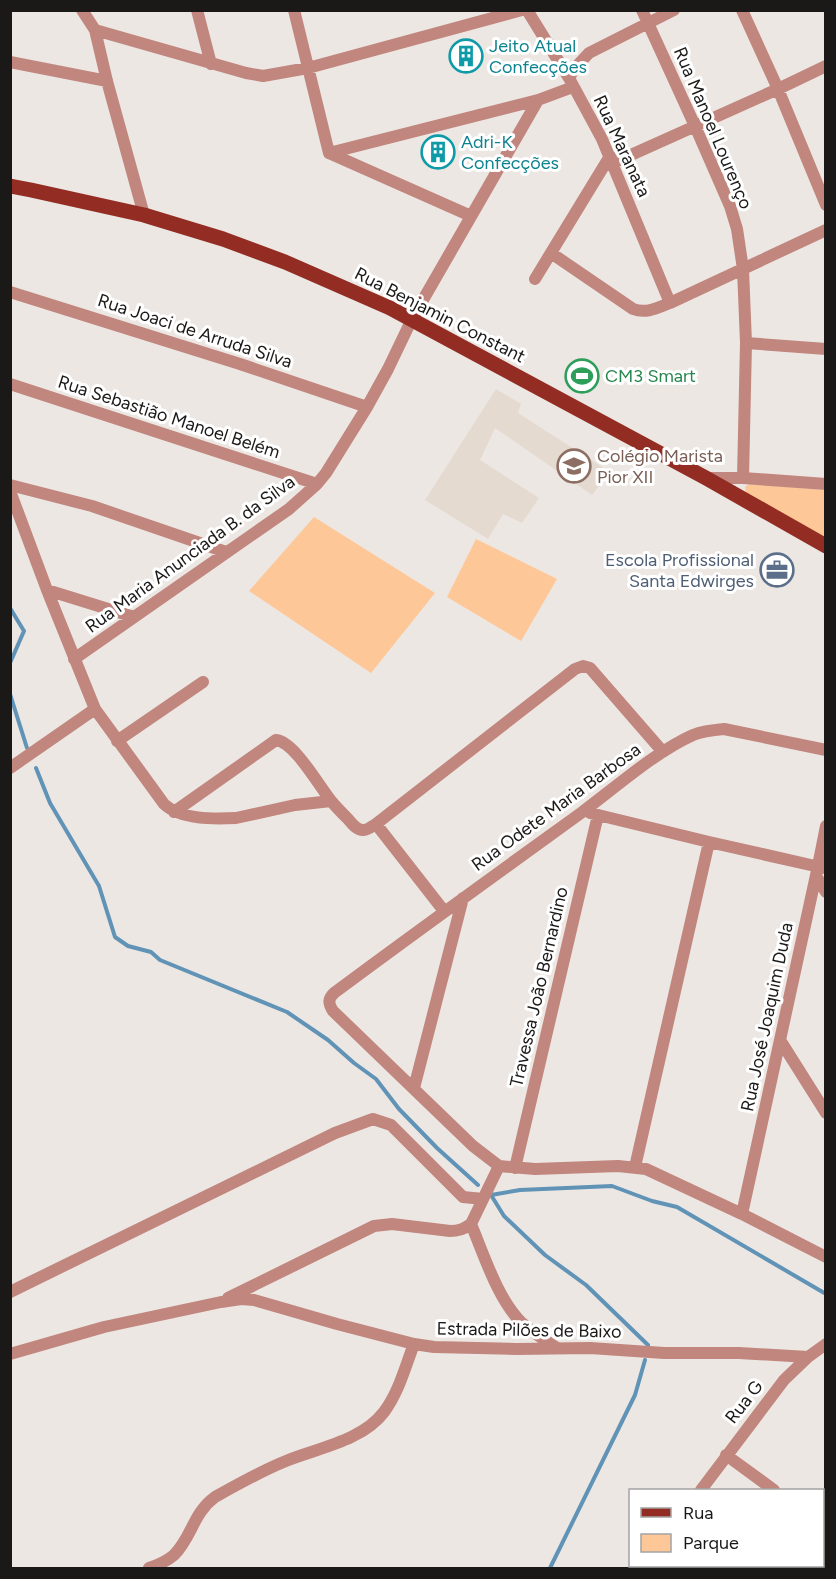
<svg xmlns="http://www.w3.org/2000/svg" width="836" height="1579" font-family="Figtree,sans-serif">
<style>
.built{fill:#e5dad0}
.green{fill:#fec797}
.lines{fill:none;stroke-linecap:round;stroke-linejoin:round}
.stream{stroke:#6093b6;stroke-width:4}
.minor{stroke:#c1867d;stroke-width:12}
.major{stroke:#932d23;stroke-width:15}
.labels{text-anchor:middle;stroke-width:6;stroke-linejoin:round;paint-order:stroke}
.culture-label{font-size:18px;fill:#0d838f;stroke:#fff;text-anchor:start}
.street-label{font-size:18px;fill:#1b1918;stroke:#fff}
.leisure-label{font-size:18px;fill:#27864d;stroke:#fff;text-anchor:start}
.education-label{font-size:18px;fill:#785e54;stroke:#fff;text-anchor:start}
.service-label{font-size:18px;fill:#4e5e75;stroke:#fff;text-anchor:end}
</style>
<rect width="100%" height="100%" fill="#ece7e3"/>
<!-- built -->
<path class="built" d="M496 389 521 404 518 413 610 472 592 495 495 428 480 460 539 498 522 523 503 514 488 539 425 500Z"/>
<!-- green -->
<path class="green" d="M749 484 825 490V540L746 493 745 487Z
M314 517 435 593 371 673 249 591Z
M476 539 557 579 521 641 447 597Z"/>
<g class="lines">
<!-- stream -->
<path class="stream" d="M10 608 24 631 10 663
M10 694 27 748
M36 768 50 803 99 886 115 937 128 946 151 952 160 960 287 1012 328 1040 354 1063 376 1079 399 1109 437 1148 478 1185
M489 1193 491 1195 520 1190 612 1186 652 1201 677 1207 826 1294
M491 1195 504 1216 545 1255 586 1285 648 1345
M550 1568 635 1395 645 1360"/>
<!-- minor -->
<path class="minor" d="M82 10 95 30 107 81 144 215
M197 10 211 64
M294 10 329 153
M527 10 569 78 602 139 670 303
M642 10 695 126 730 206 737 229 743 269 746 343 743 478
M742 10 778 89 826 205
M95 30 246 73 263 76 308 68 522 10
M10 62 107 81
M569 78 575 68 589 53 674 10
M329 153 538 100 573 87
M329 153 471 216
M613 163 778 89 826 66
M551 253 633 309C646 314 657 308 670 303L826 230
M535 279 610 156
M10 292 240 364 367 407
M746 343 826 349
M10 384 317 484
M707 478H743L826 484
M10 485 92 506 226 552
M10 491 47 590 95 709 164 804C181 820 214 819 236 818L295 805 331 801
M47 590 134 617
M74 659 289 509 317 484 326 473 367 407 388 369 412 319 538 100
M117 741 203 682
M826 750 724 729C713 730 703 731 693 735 655 752 615 788 581 813 498 873 416 932 334 993 328 999 328 1003 333 1011L473 1146 499 1166 535 1169 618 1166 646 1169 742 1214 826 1257
M10 768 95 709
M174 812 276 740C295 742 320 788 332 802 337 808 343 814 348 819 352 824 357 830 363 830 368 830 372 826 376 824L575 669 583 666 590 668 663 752
M590 813 709 842 824 868
M376 824 444 911
M816 876 826 892
M780 1040 826 1113
M414 1088 463 898
M635 1167 709 842
M515 1168 598 815
M742 1214 818 866 826 826
M471 1224C484 1255 498 1300 522 1323 532 1332 545 1340 557 1348
M10 1292 335 1133 373 1119 391 1125 463 1197 483 1199
M228 1298 374 1226 392 1224 450 1231C459 1231 464 1229 471 1224L499 1166
M10 1354 104 1327 221 1302 241 1299 254 1300 337 1324 414 1344 434 1347 516 1349 590 1348 664 1353H739L808 1357
M726 1455 774 1490
M701 1490 784 1380 808 1357 826 1344
M822 1511 826 1508
M721 1566 723 1568
M149 1568C158 1565 167 1561 174 1555 192 1537 193 1513 215 1497 238 1484 261 1471 286 1461 318 1448 362 1441 384 1412 399 1392 405 1367 414 1344
M650 1568 652 1566"/>
<!-- major -->
<path class="major" d="M10 186 31 190 144 215 223 239 285 262 390 308 706 478 826 546"/>
</g>
<!-- icons -->
<defs>
<symbol id="building-ring" viewBox="-11 -11 22 22"><circle r="9.5" fill="#fff" stroke="#0f9aa8" stroke-width="1.5"/><path d="M-4-6H4V6H1V3H-1V6H-4ZM-2.5-4.3h1.7v1.8h-1.7ZM.8-4.3h1.7v1.8H.8ZM-2.5-1h1.7V.8h-1.7ZM.8-1h1.7V.8H.8Z" fill="#0f9aa8"/></symbol>
<symbol id="stadium-ring" viewBox="-11 -11 22 22"><circle r="9.5" fill="#fff" stroke="#2e9e5b" stroke-width="1.5"/><path d="M0-5a6.5 5 0 1 0 0 10a6.5 5 0 1 0 0-10ZM-3.5-1.8h7v3.6h-7Z" fill="#2e9e5b"/></symbol>
<symbol id="school-ring" viewBox="-11 -11 22 22"><circle r="9.5" fill="#fff" stroke="#8d6e63" stroke-width="1.5"/><path d="M0-5L7-2L0 1L-7-2ZM-4 1L0 2.5L4 1V4Q0 6-4 4Z" fill="#8d6e63"/></symbol>
<symbol id="office-ring" viewBox="-11 -11 22 22"><circle r="9.5" fill="#fff" stroke="#5c6f8a" stroke-width="1.5"/><path d="M-6-3h4V-5.5h4V-3h4V5H-6ZM-1-4.5V-3h2v-1.5ZM-6 0V1H6V0Z" fill="#5c6f8a"/></symbol>
</defs>
<g fill-rule="evenodd">
<use href="#building-ring" x="447" y="37" width="38" height="38"/>
<use href="#building-ring" x="419" y="133" width="38" height="38"/>
<use href="#stadium-ring" x="563" y="357" width="38" height="38"/>
<use href="#school-ring" x="555" y="447" width="38" height="38"/>
<use href="#office-ring" x="758" y="551" width="38" height="38"/>
</g>
<g class="labels">
<!-- culture labels -->
<g class="culture-label">
<text x="489" y="52">Jeito Atual<tspan x="489" dy="21">Confecções</tspan></text>
<text x="461" y="148">Adri-K<tspan x="461" dy="21">Confecções</tspan></text>
</g>
<!-- street labels -->
<g class="street-label">
<text transform="translate(713 128) rotate(67)" y="6">Rua Manoel Lourenço</text>
<text transform="translate(622 146) rotate(65)" y="6">Rua Maranata</text>
<text transform="translate(440 315) rotate(27)" y="6">Rua Benjamin Constant</text>
<text transform="translate(195 331) rotate(18)" y="6">Rua Joaci de Arruda Silva</text>
<text transform="translate(169 417) rotate(18)" y="6">Rua Sebastião Manoel Belém</text>
<text transform="translate(190 554) rotate(-36)" y="6">Rua Maria Anunciada B. da Silva</text>
<text transform="translate(556 807) rotate(-36)" y="6">Rua Odete Maria Barbosa</text>
<text transform="translate(539 987) rotate(-77)" y="6">Travessa João Bernardino</text>
<text transform="translate(767 1017) rotate(-78)" y="6">Rua José Joaquim Duda</text>
<text transform="translate(529 1330) rotate(1)" y="6">Estrada Pilões de Baixo</text>
<text transform="translate(744 1402) rotate(-52)" y="6">Rua G</text>
</g>
<!-- leisure labels -->
<g class="leisure-label">
<text x="605" y="382">CM3 Smart</text>
</g>
<!-- education labels -->
<g class="education-label">
<text x="597" y="462">Colégio Marista<tspan x="597" dy="21">Pior XII</tspan></text>
</g>
<!-- service labels -->
<g class="service-label">
<text x="754" y="566">Escola Profissional<tspan x="754" dy="21">Santa Edwirges</tspan></text>
</g>
</g>
<!-- border -->
<rect width="836" height="1579" fill="none" stroke="#1b1918" stroke-width="24"/>
<!-- legend -->
<rect x="629" y="1489" width="195" height="78" fill="#ffffff" stroke="#a4a3a3" stroke-width="1.5"/>
<rect x="641" y="1508" width="30" height="9" fill="#932d23" stroke="#a4a3a3" stroke-width="1.5"/>
<text x="683" y="1519" font-size="18" fill="#1b1918">Rua</text>
<rect x="641" y="1534" width="30" height="18" fill="#fec797" stroke="#a4a3a3" stroke-width="1.5"/>
<text x="683" y="1549" font-size="18" fill="#1b1918">Parque</text>
</svg>
